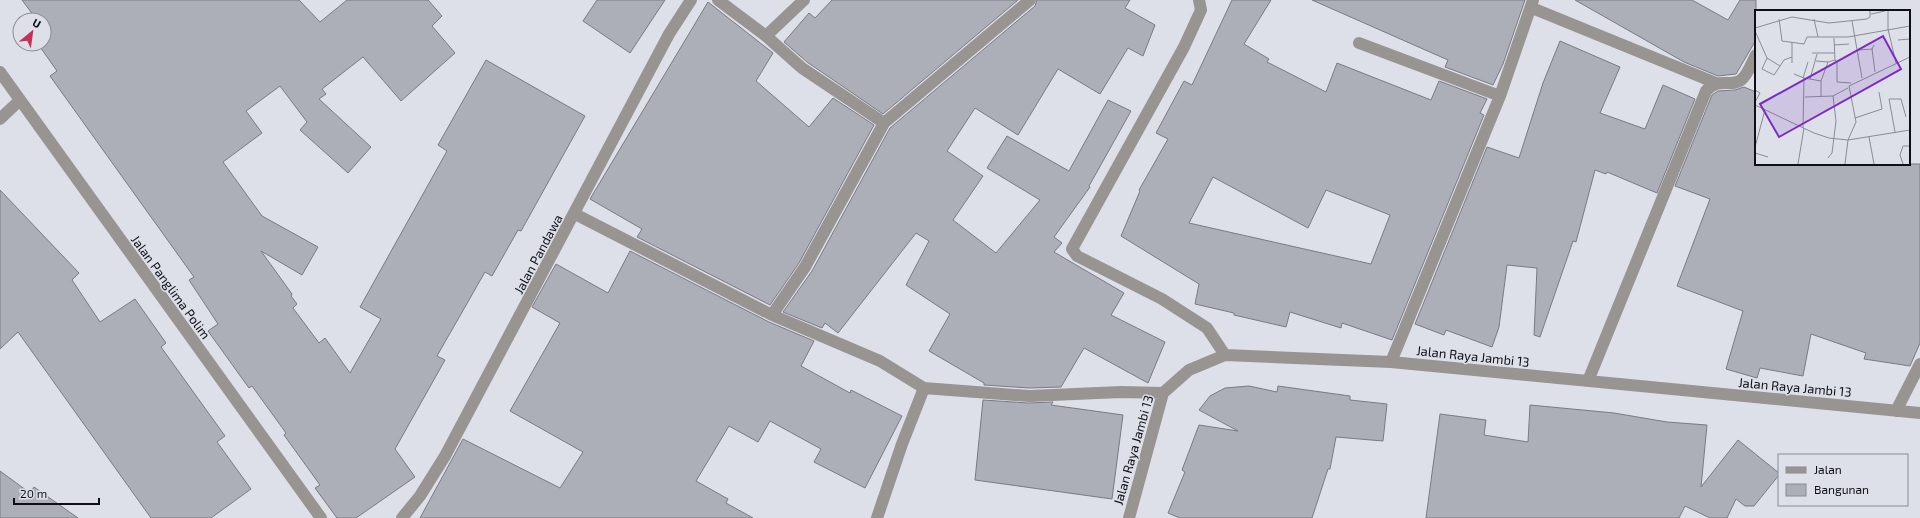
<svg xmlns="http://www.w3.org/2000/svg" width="1920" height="518" font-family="'Exo 2',sans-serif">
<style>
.building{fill:#acafb8;stroke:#787b83;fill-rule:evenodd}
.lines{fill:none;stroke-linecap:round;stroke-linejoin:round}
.minor{stroke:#989492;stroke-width:12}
.labels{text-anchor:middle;stroke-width:3;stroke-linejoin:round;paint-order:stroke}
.street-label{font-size:13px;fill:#0e0f12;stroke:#dde0e9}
.inset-road{fill:none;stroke:#8a8c93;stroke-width:1}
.view{fill:#7b2cbf;fill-opacity:0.15;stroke:#7b2cbf;stroke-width:2}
.inset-edge{fill:none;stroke:#0e0f12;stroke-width:2}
</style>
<rect width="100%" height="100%" fill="#dde0e9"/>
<!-- building -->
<path class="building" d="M22 0H299L320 22 347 0H428L442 16 432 26 455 53 401 101 363 57 322 89 326 94 319 99 371 147 348 173 300 130 307 122 280 86 246 111 262 133 223 162 262 216 318 247 302 275 261 251 292 294 291 296 297 304 293 308 319 343 325 338 350 373 381 319 360 307 447 151 438 145 486 60 585 116 521 231 518 230 492 276 485 272 437 356 445 360 395 449 415 477 356 518H337L315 488 320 485 284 435 286 433 252 386 249 388 208 331 218 324 189 280 194 277 50 76 57 71 38 44H44V40L49 36 44 30V20H37Z
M597 0H665L630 53 583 21Z
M832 0H1018L883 114 807 62 784 42 809 13 815 18Z
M1037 0H1130L1125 8 1155 25 1143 56 1128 48 1100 94 1058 69 1018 135 975 108 947 151 983 176 953 220 996 253 1040 200 987 168 1007 136 1069 171 1108 100 1131 111 1089 186 1090 187 1054 237 1062 243 1054 252 1124 293 1111 315 1165 342 1148 383 1084 348 1061 387 1029 388 984 385V383L929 351 950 314 906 285 929 241 916 233 838 333 825 323 822 328 783 312 812 271 890 128 1035 6Z
M1232 0H1271L1244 44 1269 59 1267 62 1326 92 1337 63 1431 100 1439 81 1487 99 1480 113 1484 115 1392 340 1342 323 1341 328 1290 312 1286 327 1234 315V313L1195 304 1199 284 1121 236 1140 191 1139 190 1168 139 1156 133 1184 81 1192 85ZM1213 177 1308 228 1326 190 1390 215 1371 264 1189 223Z
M1312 0H1525L1503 64 1493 85 1445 67 1448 60Z
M1575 0H1692L1728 20 1740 0H1756V40L1736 74 1718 76 1684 62Z
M708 2 773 53 756 81 809 127 833 98 874 125 799 263 770 305 637 237 642 229 590 199Z
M1560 41 1620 67 1600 113 1645 129 1663 85 1695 99 1657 193 1607 172 1606 174 1595 170 1576 242 1573 241 1540 337 1534 335 1537 268 1507 265 1499 327 1492 347 1446 330 1444 335 1415 324 1487 147 1519 158 1543 83Z
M1744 87 1756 92V164H1920V343L1910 366 1864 359 1866 353 1811 334 1803 376 1760 368 1757 378 1726 369 1743 311 1677 286 1710 199 1675 186 1712 95 1718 91 1735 90Z
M0 190 79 273 72 280 100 322 135 299 166 343 161 347 225 436 217 442 251 489 211 518H151L18 332 0 349Z
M630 251 769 322 814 341 801 366 850 393 851 390 902 416 865 488 814 462 821 449 770 421 758 442 729 426 696 481 728 499 726 503 753 518H420L463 439 560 488 583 452 510 411 560 323 532 307 556 264 608 293Z
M1249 386 1277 392 1278 386 1350 396V400L1387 404 1383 441 1336 437 1330 469H1328L1312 518H1180L1168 513 1185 472 1182 470 1199 425 1238 431 1199 410 1210 396 1225 388Z
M983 400 1028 403 1053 402 1051 405 1123 415 1112 499 975 480Z
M1530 405 1614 413 1667 422 1707 425 1701 487 1738 440 1779 473V475L1754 506H1745L1736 499 1727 518H1710L1685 506 1679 518H1426L1440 414 1486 420 1484 435 1528 442Z
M0 471 30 493 34 487 78 518H0Z"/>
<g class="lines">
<!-- minor -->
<path class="minor" d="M718 0 766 36 802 68 884 123
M1199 0 1201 10 1184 47 1072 249 1077 256 1162 299 1207 328 1225 355
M1532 8 1716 83
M766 36 804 0
M1359 43 1500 96
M0 72 321 518
M0 119 19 101
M575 214 772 315 880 361 924 388 902 444 877 518
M772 315 805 267 884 123 1030 0
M1391 362 1500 96 1533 0
M1588 381 1706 91C1719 76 1731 88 1741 80 1748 75 1752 62 1756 55
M924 388 1029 396 1121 392 1163 393
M1896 411 1920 364
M402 518 420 496 445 456 669 34 691 0
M1129 518 1163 393 1189 370 1225 355 1391 362 1920 413"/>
</g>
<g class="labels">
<!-- street labels -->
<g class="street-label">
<text transform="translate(538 254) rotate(-62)" y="5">Jalan Pandawa</text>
<text transform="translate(171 287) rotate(54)" y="5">Jalan Panglima Polim</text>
<text transform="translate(1473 356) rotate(6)" y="5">Jalan Raya Jambi 13</text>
<text transform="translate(1795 387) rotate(5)" y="5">Jalan Raya Jambi 13</text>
<text transform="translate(1133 450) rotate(-74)" y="5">Jalan Raya Jambi 13</text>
</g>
</g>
<!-- overview -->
<g transform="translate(1755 10)">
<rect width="155" height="155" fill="#dde0e9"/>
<path class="inset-road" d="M133 1V19L141 53M116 4 130 1M24 9 27 31 49 34 52 27H93L155 16M59 9 63 27M97 11 107 68M0 18 37 7 74 13 112 9 115 7V1M0 21 12 48 25 56M143 30 155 29M79 35 94 34M119 35 117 39 120 62M103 40 118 39M57 43H80M12 48 7 59 19 65 29 50 37 47M80 50 82 52V72L96 73M61 51 73 52M37 53V32M39 64 49 68 66 71M48 68 53 52M55 69 62 44M0 80 5 83 0 92M78 86 93 78M50 87 78 86 81 111 77 143 73 148M66 87V71L70 60 73 52 80 50 79 28M0 95 59 123 74 128 93 130 155 120M100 108 127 99 124 82M48 118 49 68M140 122 134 89H146L151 107M114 127 119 154M0 137 10 100M0 143 13 147M43 154 49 118M90 154 93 130 101 112 94 76 155 47M148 154 145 145 148 136H155"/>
<path class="view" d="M128 26 146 59 24 127 5 94Z"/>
<rect width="155" height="155" class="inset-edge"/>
</g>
<!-- legend -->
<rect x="1778" y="454" width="130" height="52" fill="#dde0e9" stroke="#8a8c93"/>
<rect x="1786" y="467" width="20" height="6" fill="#989492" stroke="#8a8c93"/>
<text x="1814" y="474" font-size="12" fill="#0e0f12">Jalan</text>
<rect x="1786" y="484" width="20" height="12" fill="#acafb8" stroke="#8a8c93"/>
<text x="1814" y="494" font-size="12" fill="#0e0f12">Bangunan</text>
<!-- north arrow -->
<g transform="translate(32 32) rotate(29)"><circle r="19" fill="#dde0e9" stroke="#8a8c93"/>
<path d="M0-3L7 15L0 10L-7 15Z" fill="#c23257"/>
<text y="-6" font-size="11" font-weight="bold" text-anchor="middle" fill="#0e0f12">U</text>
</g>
<!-- scale -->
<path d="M14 498v6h85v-6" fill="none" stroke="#0e0f12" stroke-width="2"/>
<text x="20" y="498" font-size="12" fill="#0e0f12" stroke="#dde0e9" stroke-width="3" paint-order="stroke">20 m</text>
</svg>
